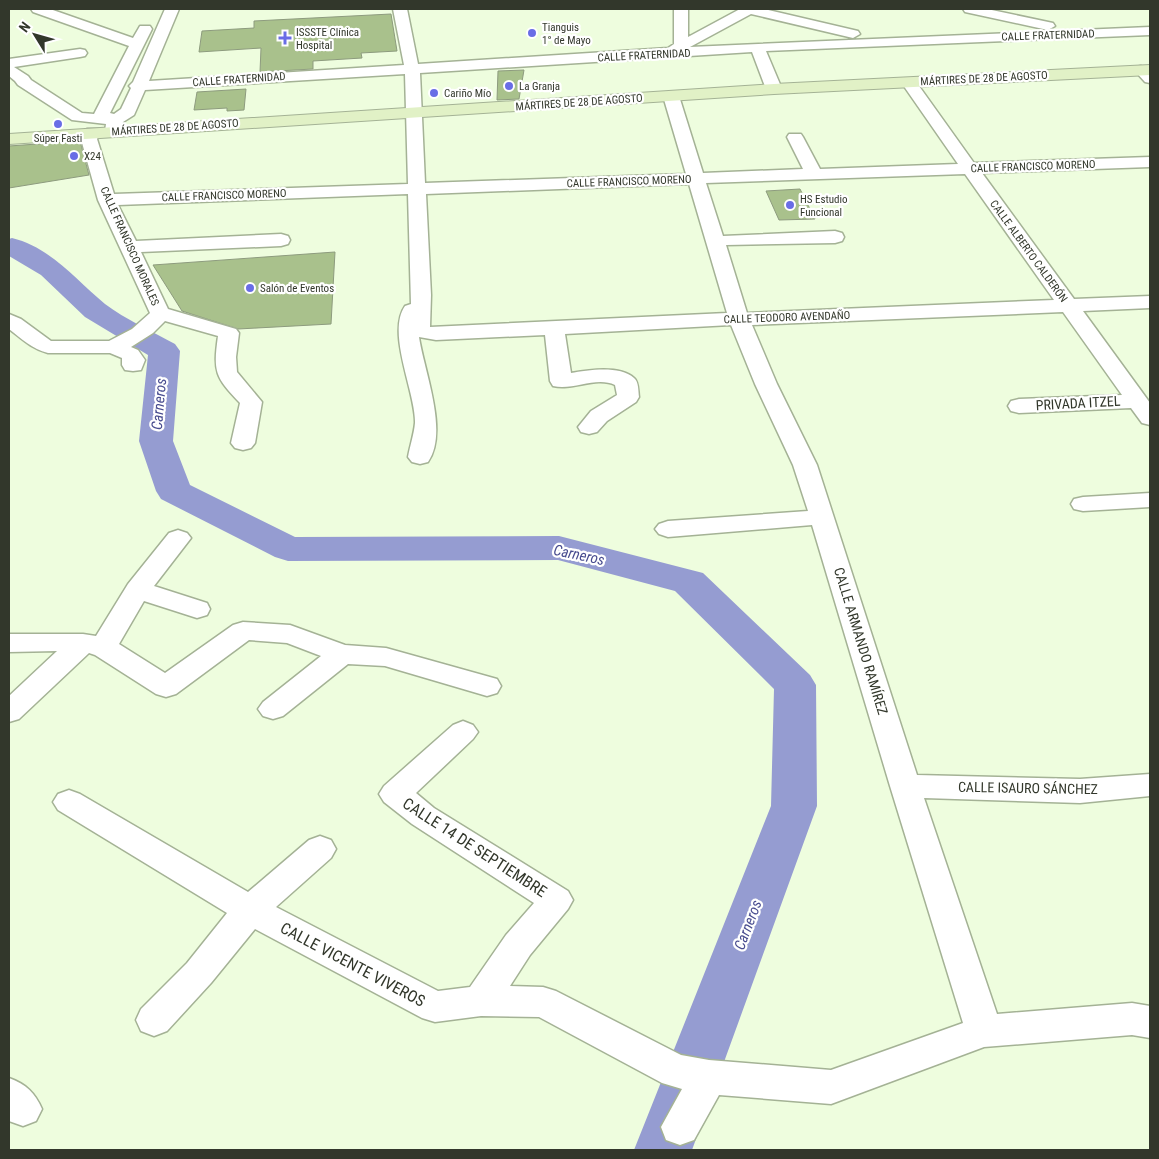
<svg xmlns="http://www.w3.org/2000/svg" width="1159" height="1159" font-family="'Roboto Condensed',sans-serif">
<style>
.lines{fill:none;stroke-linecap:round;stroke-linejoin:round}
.river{fill:#959cd1;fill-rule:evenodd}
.building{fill:#a9c18c;stroke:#8d9b7e}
.street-casing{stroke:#a4b295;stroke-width:3}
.secondary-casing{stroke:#a4b295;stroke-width:2}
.street{fill:#fff;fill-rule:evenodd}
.secondary{fill:#e1f1c6;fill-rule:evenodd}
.poi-dot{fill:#696de6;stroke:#fff;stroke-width:2}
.labels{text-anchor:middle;stroke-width:4.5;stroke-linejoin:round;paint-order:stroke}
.far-poi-label{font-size:11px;fill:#32372b;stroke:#fff;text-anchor:start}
.far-street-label{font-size:11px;fill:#32372b;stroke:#fff}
.street-label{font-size:14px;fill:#32372b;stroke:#fff}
.water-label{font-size:15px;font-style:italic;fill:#484c8f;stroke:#fff}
.near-street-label{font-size:16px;fill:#32372b;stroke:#fff}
</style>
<rect width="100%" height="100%" fill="#eefdde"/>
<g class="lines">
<!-- river -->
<path class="river" d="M12 238C50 247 76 280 105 304 125 319 153 332 175 344L180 351 173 441 190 485 295 537 559 536 703 573 810 675 816 685 817 806 692 1150H634L771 806 774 689 675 591 558 560 288 561 275 557 161 499 156 491 139 441 148 355 85 317 41 275 9 256V239Z"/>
</g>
<!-- building -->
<path class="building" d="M391 14 397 51 361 53 362 58 313 61V69L260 72 261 48 199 52 202 31 254 28V21Z
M524 70 519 99 497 100 498 71Z
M246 89 244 110 227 111V108L194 110 197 92Z
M80 141 89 175 9 188V146Z
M800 189 815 219 779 220 766 191Z
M335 252 331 324 238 329 182 311 153 265Z"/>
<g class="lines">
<defs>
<path id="street" d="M31 9H50L133 38 140 26H150L152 29 110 113 114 114 121 109 131 88 129 86 133 82 165 9H179L149 81 404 65 393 9H407L418 64 668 48 674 44V9H688V37L740 9H764L858 31 860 34 853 38 751 14 690 47 1150 27V35L766 51 782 89 779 92H769L766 89 752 52 420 73 425 183 686 174 663 96 666 93H676L679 96 703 173 803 169 787 137 789 134H801L803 137 820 169 958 164 901 82 904 79H914L974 163 1150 157V167L982 173 1074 299 1150 296V308L1083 311 1150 403V425L1142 423 1131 408 1019 413 1011 411 1008 406 1011 401 1019 399 1122 395 1063 312 752 325 777 384 817 465 917 775 1080 779 1150 774V796L1080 803 924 798 997 1014 1132 1003 1150 1006V1038L1132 1035 984 1047 831 1104 719 1095 694 1140 680 1145 666 1140 661 1127 682 1089 662 1083 539 1017 481 1016 435 1022 422 1018 255 929 211 983 167 1031 154 1036 141 1031 136 1020 141 1009 187 963 227 913 58 810 53 802 58 794 69 790 80 794 248 892 309 840 320 836 331 840 336 849 331 858 276 907 438 991 470 987 506 935 534 903 412 824 384 802 379 794 384 786 453 725 463 721 473 725 478 732 473 739 416 793 434 808 568 891 573 900 568 909 530 955 510 986 543 987 556 991 681 1055 709 1060 831 1070 963 1023 890 786 812 525 668 537 659 534 655 529 659 524 668 521 808 511 793 465 755 384 731 325 565 334 571 373C588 370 620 365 634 378 639 382 638 391 639 397L636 402 607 421 597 432 589 434 581 432 578 427 591 411 617 395 615 385C596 376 573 391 553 386L550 381 545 335 436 340 419 337C424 371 449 432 428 462L420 464 412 462 408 457C410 446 414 434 415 423 416 393 386 333 405 306L411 304 408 194 118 205 136 241 281 234 288 236 290 240 288 244 281 246 141 252 168 309 236 329 239 333 236 357 237 372 262 402 255 443 251 448 243 450 235 448 231 443 240 403C215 377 213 372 218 336L165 321 153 333 131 347 138 350 145 360 141 370 133 371 125 370 122 365V358L110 353H48C32 349 22 339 9 329V314L21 319 51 341H109L132 329 150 313 98 200 81 139 87 129H99L101 132 97 139 114 194 408 184 405 74 145 90 134 115 123 122 119 134H107L105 131 106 124 72 120 18 85 15 81 9 76V59L80 49 85 50 87 53 85 56 80 57 14 67 28 76 31 80 82 113 94 114 129 46 33 12ZM965 174 1054 300 747 313 726 245 835 243 842 241 844 237 842 233 835 231 723 236 706 183ZM689 184 727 313 430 327 431 295 426 194Z
M963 9H987L1053 23 1055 26 1048 30 965 12Z
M1141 66 1150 71V83L1145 82 1134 70 1136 67Z
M1150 493V507L1083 511 1074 509 1071 504 1074 499 1083 497Z
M178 530 187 533 191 538 154 586 207 603 210 609 207 615 197 618 144 601 119 644 165 673 233 625 243 622 290 625 345 645 386 648 497 679 501 686 497 693 487 696 385 666 348 664 283 716 273 719 263 716 258 709 263 702 321 656 287 643 249 640 176 694 166 697 156 694 95 655 89 653 19 719 9 722V696L57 651 9 652V634H83L96 636 128 584 169 533Z
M9 1078C26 1084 35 1093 42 1109L36 1121 23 1126 9 1121Z"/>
<path id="secondary" d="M1150 65V75L774 94 9 144V134L774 84Z"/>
</defs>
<!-- street casing -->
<use href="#street" class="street-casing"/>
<!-- secondary casing -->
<use href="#secondary" class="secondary-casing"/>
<!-- street -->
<use href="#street" class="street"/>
<!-- secondary -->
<use href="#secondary" class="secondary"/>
</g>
<!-- markers -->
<g class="poi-dot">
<circle cx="532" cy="33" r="5"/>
<path d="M282.5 30.5h5v5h5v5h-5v5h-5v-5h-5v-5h5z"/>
<circle cx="509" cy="86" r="5"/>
<circle cx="434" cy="93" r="5"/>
<circle cx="58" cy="124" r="5"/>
<circle cx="74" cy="156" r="5"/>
<circle cx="790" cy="205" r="5"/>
<circle cx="250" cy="288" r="5"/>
</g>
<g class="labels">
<!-- far-poi labels -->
<g class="far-poi-label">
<text x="542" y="31">Tianguis<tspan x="542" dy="13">1° de Mayo</tspan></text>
<text x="296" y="36">ISSSTE Clínica<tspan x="296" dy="13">Hospital</tspan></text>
<text x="519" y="90">La Granja</text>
<text x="444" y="97">Cariño Mío</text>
<text x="58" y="142" text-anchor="middle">Súper Fasti</text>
<text x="84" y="160">X24</text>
<text x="800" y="203">HS Estudio<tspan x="800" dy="13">Funcional</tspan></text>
<text x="260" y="292">Salón de Eventos</text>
</g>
<!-- far-street labels -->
<g class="far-street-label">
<text transform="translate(1048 35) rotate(-2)" y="4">CALLE FRATERNIDAD</text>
<text transform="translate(644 55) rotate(-3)" y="4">CALLE FRATERNIDAD</text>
<text transform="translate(984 78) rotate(-3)" y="4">MÁRTIRES DE 28 DE AGOSTO</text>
<text transform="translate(239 79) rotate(-4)" y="4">CALLE FRATERNIDAD</text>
<text transform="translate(579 102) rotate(-4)" y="4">MÁRTIRES DE 28 DE AGOSTO</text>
<text transform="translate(175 127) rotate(-4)" y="4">MÁRTIRES DE 28 DE AGOSTO</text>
<text transform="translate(1033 166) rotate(-2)" y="4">CALLE FRANCISCO MORENO</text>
<text transform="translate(629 181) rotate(-2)" y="4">CALLE FRANCISCO MORENO</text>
<text transform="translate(224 195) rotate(-2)" y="4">CALLE FRANCISCO MORENO</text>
<text transform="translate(130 246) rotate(66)" y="4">CALLE FRANCISCO MORALES</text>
<text transform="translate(1029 251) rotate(54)" y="4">CALLE ALBERTO CALDERÓN</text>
<text transform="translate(787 317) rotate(-2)" y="4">CALLE TEODORO AVENDAÑO</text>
</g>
<!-- street labels -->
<g class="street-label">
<text transform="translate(1078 403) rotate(-3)" y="5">PRIVADA ITZEL</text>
<text transform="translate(861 641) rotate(73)" y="5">CALLE ARMANDO RAMÍREZ</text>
<text transform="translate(1028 788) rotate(1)" y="5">CALLE ISAURO SÁNCHEZ</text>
</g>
<!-- water labels -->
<g class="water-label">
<text transform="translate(159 404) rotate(-85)" y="5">Carneros</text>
<text transform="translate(579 555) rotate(12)" y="5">Carneros</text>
<text transform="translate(748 925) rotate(-69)" y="5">Carneros</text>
</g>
<!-- near-street labels -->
<g class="near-street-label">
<text transform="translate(475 847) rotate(33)" y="6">CALLE 14 DE SEPTIEMBRE</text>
<text transform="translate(353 964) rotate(28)" y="6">CALLE VICENTE VIVEROS</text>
</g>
</g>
<!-- border -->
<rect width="1159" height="1159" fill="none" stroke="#32372b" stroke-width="20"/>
<!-- north arrow -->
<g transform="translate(35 35) rotate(307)" stroke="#ffffff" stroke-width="4" paint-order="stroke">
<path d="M0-4L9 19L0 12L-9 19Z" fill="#32372b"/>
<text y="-8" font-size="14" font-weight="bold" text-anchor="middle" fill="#32372b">N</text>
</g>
</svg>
